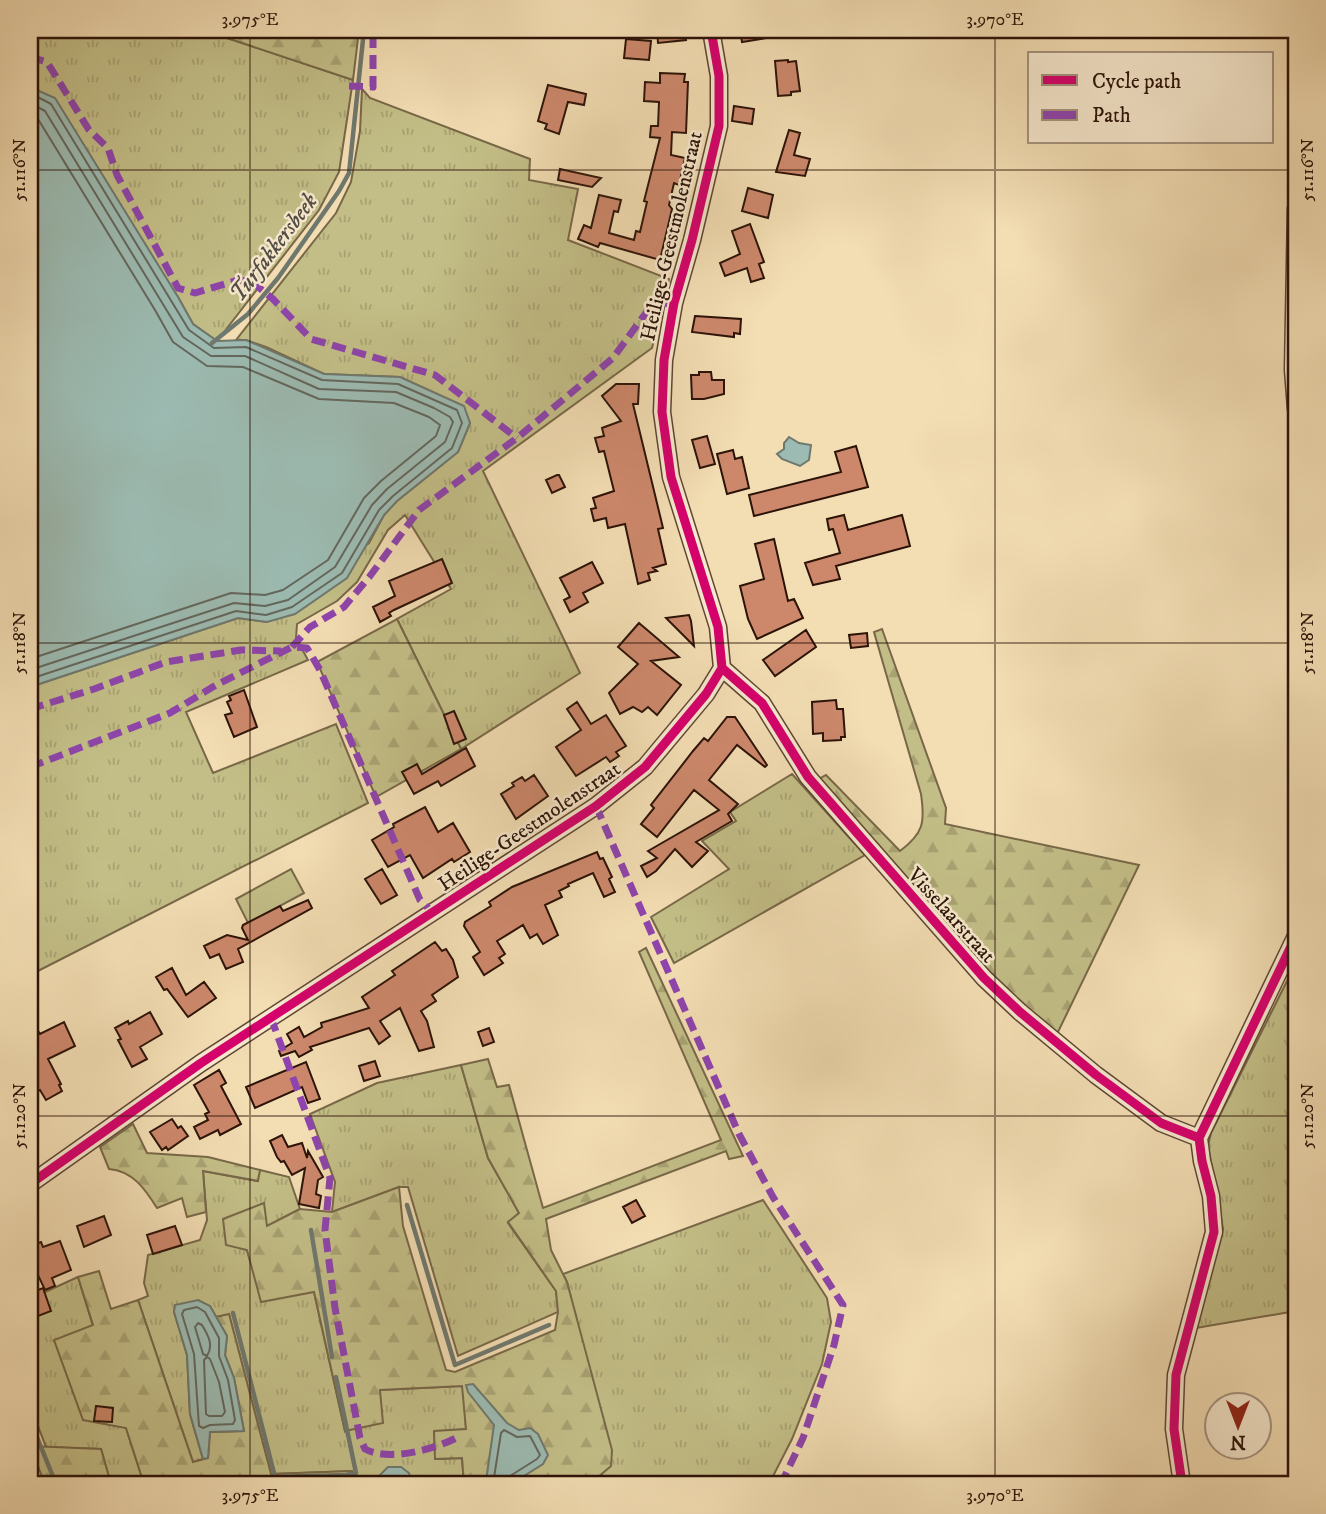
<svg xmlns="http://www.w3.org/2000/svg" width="1326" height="1514" font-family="'IM FELL DW Pica',serif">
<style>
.grass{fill:url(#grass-tufts);stroke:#786848;stroke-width:2}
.forest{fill:url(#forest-firs);stroke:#786848;stroke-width:2}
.pitch{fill:#c3be87;stroke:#786848;stroke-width:2}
.water{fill:#9cbbb2;stroke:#6f786e;stroke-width:2}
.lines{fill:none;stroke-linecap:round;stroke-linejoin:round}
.shore{stroke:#64675d;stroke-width:2}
.stream{stroke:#6f786e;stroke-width:4.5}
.building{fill:#cd886c;stroke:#2c1308;stroke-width:2}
.street-casing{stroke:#5e4633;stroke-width:19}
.street{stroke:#f7e9ce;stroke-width:16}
.quiet{stroke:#8e44ad;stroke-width:7;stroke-dasharray:14 7;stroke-linecap:butt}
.cycleway-casing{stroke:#f7e9ce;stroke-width:13}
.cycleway{stroke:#d6006c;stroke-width:9}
.ticks{fill:none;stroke:#2c1308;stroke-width:2;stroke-opacity:0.45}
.labels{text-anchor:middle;stroke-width:5;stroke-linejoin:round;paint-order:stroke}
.street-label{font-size:21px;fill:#2c1308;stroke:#f7e9ce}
.water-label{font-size:23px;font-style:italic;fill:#534e44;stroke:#f7e9ce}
.neatline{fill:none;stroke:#2c1308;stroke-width:2.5}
.ticks-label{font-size:18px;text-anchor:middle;fill:#2c1308}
</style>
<defs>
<pattern id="grass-tufts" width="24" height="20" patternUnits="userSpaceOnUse" patternTransform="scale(1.75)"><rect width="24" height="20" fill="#c3be87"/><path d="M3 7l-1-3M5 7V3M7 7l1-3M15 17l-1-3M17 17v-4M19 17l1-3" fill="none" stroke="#a8a273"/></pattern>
<pattern id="forest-firs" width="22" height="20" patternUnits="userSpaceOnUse" patternTransform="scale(1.75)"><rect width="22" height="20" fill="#c3be87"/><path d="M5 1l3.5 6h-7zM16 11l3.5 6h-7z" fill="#a8a273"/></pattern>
</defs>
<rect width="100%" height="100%" fill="#f3ddb3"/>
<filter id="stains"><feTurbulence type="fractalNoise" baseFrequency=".00286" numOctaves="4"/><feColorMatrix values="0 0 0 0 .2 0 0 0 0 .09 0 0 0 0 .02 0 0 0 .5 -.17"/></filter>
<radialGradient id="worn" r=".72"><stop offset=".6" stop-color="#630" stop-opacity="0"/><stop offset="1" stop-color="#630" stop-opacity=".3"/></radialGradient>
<!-- grass -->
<path class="grass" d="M40 30H203L353 80 339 172 319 210 217 341 193 324 178 297 33 87H30V40L44 36Z
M362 89 370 98 530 159 529 180 578 189 568 240 669 279 652 348 483 471 580 673 461 749 397 619 451 589 405 515 388 530 357 582 337 601 297 624 296 638 308 660 186 712 213 773 336 724 368 803 30 975V687L238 618 267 622 369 543 384 515 397 501 458 452 470 423 463 406 400 377 324 374 266 347 246 340H236L336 213 351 182 360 131Z
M792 774 865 855 674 963 651 917 729 869 702 841 736 821 730 812Z
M1296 963V1311L1196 1328 1223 1229 1208 1146 1211 1133Z
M461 1065 488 1158 519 1213 508 1223 556 1291 558 1312 458 1356 408 1187H399L332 1212 335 1182 310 1114 377 1083Z
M260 1170 289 1177 300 1209 267 1226 247 1250 251 1264 314 1292 345 1431 380 1390 463 1386 466 1429 434 1432 436 1459 462 1458 464 1484H354L352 1471 271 1474 229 1315 216 1317 210 1306 175 1305 174 1312 187 1355 190 1414 203 1459 193 1462 138 1300 148 1296 144 1283 148 1255 200 1240 207 1220 203 1171 257 1181Z
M763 1200 827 1298 831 1322 822 1364 792 1439 769 1484H590L602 1475 577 1321 567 1282 563 1274Z
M78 1277 93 1326 54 1341 126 1428 144 1484H111L101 1449 46 1447 30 1405V1317L40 1312 34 1297Z"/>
<!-- forest -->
<path class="forest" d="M203 30H359L353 80Z
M397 619 461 749 376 797 317 662Z
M882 629 946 808 945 824 1139 865 1056 1036 994 977 936 915 817 780 826 775 900 851C924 833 925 822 921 794L874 632Z
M646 948 743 1156 729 1159 726 1151 546 1219 551 1250 567 1282 612 1450 611 1466 590 1484H464L462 1458 435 1459 434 1431 466 1429 462 1386 380 1390 383 1423 345 1431 314 1292 261 1302 247 1250 226 1245 223 1219 264 1203 267 1226 300 1209 332 1212 399 1187 403 1226 446 1370 455 1372 555 1330 558 1312 556 1291 508 1222 519 1213 488 1158 461 1065 488 1059 497 1087 509 1085 543 1208 721 1140 639 952Z
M133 1124 147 1153 208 1157 260 1170 258 1181 203 1171 206 1212 187 1217 182 1198 157 1208C145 1189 133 1171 109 1169L100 1147Z
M99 1271 111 1309 138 1300 193 1462 208 1458 210 1432 244 1431 234 1378 225 1355 227 1336 216 1317 229 1314 271 1474 352 1471 354 1484H144L126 1428 83 1420 54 1340 93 1325 78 1277Z
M30 1446 101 1449 111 1484H45Z"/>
<!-- pitch -->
<path class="pitch" d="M291 869 304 893 248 923 236 899Z"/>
<!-- water -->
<path class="water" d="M30 87 55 98 178 297 193 324 217 341 246 340 324 374 400 377 464 406 470 423 458 452 397 501 384 515 347 578 295 614 267 622 238 618 30 687Z
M789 437 799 443 811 445 809 460 800 466 782 459 777 454 784 449V443Z
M198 1300 210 1306 227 1336 225 1355 234 1378 244 1431 210 1432 208 1458 203 1459 190 1414 187 1355 174 1312 175 1305Z
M473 1384 507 1423 519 1430 530 1428 538 1434 548 1455 543 1464 511 1484H487L486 1481 494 1425 468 1392 466 1385Z
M388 1467H401L409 1473 412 1484H374V1481Z"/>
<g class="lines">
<!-- shore -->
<path class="shore" d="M30 93 51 104 189 330 214 348 246 347 322 380 398 384 457 410 462 423 452 448 393 496 379 510 342 573 292 607 266 615 236 611 30 679
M30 103 45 111 183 337 211 356H245L319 389 396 392 434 408 450 417 453 422 445 442 387 489 372 505 335 567 288 600 265 606 234 603 30 670
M30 114 38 119 155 310 173 342 207 366 243 367 319 399 394 403 429 417 440 425 436 436 381 481 364 498 328 560 283 590 265 595 231 593 30 659
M197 1307 205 1312 219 1338V1356L228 1380 235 1420 233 1424 210 1425 203 1428 199 1426 194 1354 182 1314 184 1310Z
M198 1323 202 1325C208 1335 214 1345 207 1356L203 1354 195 1327Z
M207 1357 210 1359 219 1382 225 1412 222 1416H209L206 1414 204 1360Z
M493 1484 501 1433 504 1430 517 1437 530 1436 540 1455 537 1459 510 1476 507 1484"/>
<!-- stream -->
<path class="stream" d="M212 343 248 314 278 278 339 191 349 173 364 30
M407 1205 455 1365 549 1325
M311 1230 332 1357
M233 1313 275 1477 346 1475 356 1473 336 1377
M30 1420 56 1484"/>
</g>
<!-- building -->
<path class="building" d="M657 30H684L686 40 658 43Z
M740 30H779V36L742 42Z
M626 39 651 41 649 60 624 58Z
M788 60V62L796 61 800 91 791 92V95L778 96 775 61Z
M660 73 685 74 684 82H688L686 133 672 132 671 155 685 158 679 185 674 183 669 205 672 209 660 260 600 243 598 247 578 239 584 225 591 228 599 195 621 200 618 212 614 211 609 233 634 240 636 231 640 232 647 202 644 201 660 138 650 137 651 126H658L659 102 644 101 645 82 660 83Z
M548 85 586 94 584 105 568 102 559 134 545 129 547 124 538 121Z
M734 106 754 109 752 124 732 121Z
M789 130 800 133 794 155 810 159 805 176 776 172Z
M560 169 601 178 592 187 558 180Z
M748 188 773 195 768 218 742 211Z
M750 224 764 262 759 264 764 278 751 282 747 268 725 276 720 263 740 254 732 231Z
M695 316 741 319 740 334 734 333V337L692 332Z
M699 372H711L712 380H724V394L704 399H692L691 375H699Z
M616 384H639L638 404H633L663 528 658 529 666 564 653 568 657 571 648 573 650 580 638 584 625 524 608 528 606 518 594 521 591 509 596 508 593 498 614 491 604 451 599 452 595 438 604 436 602 428 621 421 602 396Z
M707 436 715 464 700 468 692 440Z
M856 446 868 487 754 516 749 495 841 472 835 452Z
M733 450 735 459 742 457 749 488 727 494 717 454Z
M557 475H559L565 487 552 493 546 480Z
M844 515 848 530 902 515 910 546 836 566 840 579 813 585 805 563 840 553 833 529 829 530 827 519Z
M774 539 788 601 794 599 803 618 757 639 748 619 740 586 764 579 755 544Z
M442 559 452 583 394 610 389 613 391 616 380 622 373 607 395 596 389 581Z
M592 562 603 583 583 593 588 602 570 612 564 600 570 597 560 578Z
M689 615 691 621 694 646 666 618Z
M639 623 679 657 651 661 681 685 657 715 648 707 642 712 633 707 620 714 609 693 638 664 618 647Z
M806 630 816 647 775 676 763 660Z
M867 633 868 646 851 648 849 635Z
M244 690 257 727 234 737 225 715 232 713 227 702 231 700 229 696Z
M836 700 837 709H843L845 737H841V740L823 741V733L813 734 812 702Z
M577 702 591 724 606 715 626 746 616 752 619 756 610 762 606 757 576 776 556 747 581 730 567 709Z
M454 711 466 739 454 744 444 715Z
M727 717H735L767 765 765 767 737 745 709 780 738 804 728 814 732 821 696 842 708 851 692 867 675 849 656 871 647 877 641 866 657 858 648 851 719 810 694 790 657 837 641 824 654 808 651 805 693 751 704 738 708 741Z
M466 748 475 766 441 786 438 781 414 794 402 772 417 764 422 774Z
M534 775 548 796 516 819 501 794 514 786 512 783 522 777 525 781Z
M425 807 438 832 453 823 470 852 454 862 452 859 423 878 410 855 388 867 372 840 394 827 393 824Z
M597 852 600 859 603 858 612 877 609 879 615 892 604 897 593 873 568 884 569 886 559 891 562 897 545 905 558 935 543 944 537 934 530 938 523 925 497 941 505 954 499 958 503 963 484 975 473 957 480 952 464 926 465 922 491 906 489 902 512 887Z
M382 869 397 895 381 904 365 879Z
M308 900 312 908 238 949 243 962 226 969 219 954 210 958 204 946 227 935 248 940 242 928 243 925 280 906 283 911Z
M435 942 442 951 446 949 453 960 458 977 432 995 436 1001 421 1011 427 1021 434 1047 419 1051 400 1008 380 1021 390 1036 379 1044 369 1028 310 1047 312 1050 299 1057 295 1051 281 1056 279 1051 292 1043 287 1034 299 1027 304 1037 322 1027 321 1023 369 1008 362 997 395 975 392 971Z
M172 968 186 995 204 982 216 998 188 1017 167 989 164 990 156 977Z
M150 1012 162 1034 140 1047 147 1059 132 1067 118 1040 121 1039 115 1028 128 1021 129 1024Z
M30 1018 40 1034 64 1022 75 1046 48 1059 61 1084 59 1085 62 1091 46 1100 40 1090 30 1096Z
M489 1028 494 1042 483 1046 478 1032Z
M375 1061 380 1076 364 1081 359 1066Z
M306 1062 320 1099 308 1103 302 1087 255 1108 246 1087Z
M219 1070 226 1083 221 1086 241 1124 220 1135 218 1130 200 1139 194 1127 208 1120 205 1114 209 1112 194 1085Z
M172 1119 178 1128 181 1126 188 1136 168 1150 166 1147 162 1150 150 1132Z
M282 1135 288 1147 302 1143 307 1158 308 1151 323 1177 318 1180 316 1194 321 1196 319 1208 299 1204 305 1168 292 1175 284 1161 281 1162 277 1157 270 1141Z
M636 1200 645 1216 632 1223 623 1207Z
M104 1216 111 1235 84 1247 77 1226Z
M175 1226 182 1245 153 1254 147 1235Z
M60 1241 71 1270 52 1278 55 1286 45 1290 30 1258V1246L41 1242 43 1247Z
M43 1288 51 1311 38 1316 30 1293Z
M96 1406 113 1408 112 1422 94 1421Z"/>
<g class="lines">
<defs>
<path id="street" d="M1296 208 1293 370 1296 409
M722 668 762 703 808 777 984 978 1020 1012 1096 1075 1161 1123 1199 1138
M30 1184 201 1063 596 806 645 767 706 694 722 668 718 627 671 477 662 412 664 360 674 303 692 240 719 126V76L711 30
M1182 1484 1174 1429 1176 1375 1214 1232 1211 1196 1202 1161 1199 1138 1296 936"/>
</defs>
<!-- street casing -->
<use href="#street" class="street-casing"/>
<!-- street -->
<use href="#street" class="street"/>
<!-- quiet -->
<path class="quiet" d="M30 57 47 62 89 130 108 148 117 175 178 288 195 293 238 280 251 281 273 299 311 339 435 375 517 438
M349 86 373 87V30
M292 647 310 627 344 607 370 576 419 510 517 438 613 358 648 310 662 304 674 303
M30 709 94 689 166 662 241 650 281 651
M30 767 170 713 216 685 292 647 307 648 320 670 420 900 433 913
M596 806 739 1134 773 1197 843 1305 834 1345 803 1438 781 1484
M271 1018 330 1178 325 1230 335 1308 360 1438 365 1449C389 1462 436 1449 458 1437"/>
<defs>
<path id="cycleway" d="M722 668 762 703 808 777 984 978 1020 1012 1096 1075 1161 1123 1199 1138
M30 1184 201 1063 596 806 645 767 706 694 722 668 718 627 671 477 662 412 664 360 674 303 692 240 719 126V76L711 30
M1182 1484 1174 1429 1176 1375 1214 1232 1211 1196 1202 1161 1199 1138 1296 936"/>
</defs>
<!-- cycleway casing -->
<use href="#cycleway" class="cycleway-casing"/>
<!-- cycleway -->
<use href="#cycleway" class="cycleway"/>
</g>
<!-- ticks -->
<path class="ticks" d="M250 30V1484M995 30V1484M30 170H1296M30 643H1296M30 1116H1296"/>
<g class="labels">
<!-- street labels -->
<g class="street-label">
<text transform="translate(671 236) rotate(-77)" y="7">Heilige-Geestmolenstraat</text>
<text transform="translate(529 826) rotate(-34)" y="7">Heilige-Geestmolenstraat</text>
<text transform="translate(952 915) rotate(48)" y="7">Visselaarstraat</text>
</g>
<!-- water labels -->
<g class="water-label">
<text transform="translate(273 247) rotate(-53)" y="8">Turfakkersbeek</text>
</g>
</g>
<!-- margin -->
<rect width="1326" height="1514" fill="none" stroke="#f3ddb3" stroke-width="77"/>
<!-- legend -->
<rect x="1028" y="52" width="245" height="91" fill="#f7e9ce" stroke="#a6937f" stroke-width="2"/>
<rect x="1042" y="75" width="35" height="10" fill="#d6006c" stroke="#a6937f" stroke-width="2"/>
<text x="1092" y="88" font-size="21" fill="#2c1308">Cycle path</text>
<rect x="1042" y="110" width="35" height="10" fill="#8e44ad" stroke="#a6937f" stroke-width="2"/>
<text x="1092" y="122" font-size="21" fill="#2c1308">Path</text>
<!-- north arrow -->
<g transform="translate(1238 1426) rotate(180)"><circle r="33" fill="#f7e9ce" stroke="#a6937f" stroke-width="2"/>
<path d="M0-5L12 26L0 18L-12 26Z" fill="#8f2418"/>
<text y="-10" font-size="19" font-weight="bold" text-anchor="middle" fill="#2c1308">N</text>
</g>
<rect x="38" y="38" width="1250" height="1438" class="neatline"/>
<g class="ticks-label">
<text x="250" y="25">3.975°E</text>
<text x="995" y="25">3.970°E</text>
<text transform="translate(1307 170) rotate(-90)" y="6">51.116°N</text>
<text transform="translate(19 170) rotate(-90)" y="6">51.116°N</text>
<text transform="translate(1307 643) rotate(-90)" y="6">51.118°N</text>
<text transform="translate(19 643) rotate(-90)" y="6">51.118°N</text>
<text transform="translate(1307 1116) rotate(-90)" y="6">51.120°N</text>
<text transform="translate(19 1116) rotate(-90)" y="6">51.120°N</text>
<text x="250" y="1501">3.975°E</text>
<text x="995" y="1501">3.970°E</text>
</g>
<rect width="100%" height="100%" filter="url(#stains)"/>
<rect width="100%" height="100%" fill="url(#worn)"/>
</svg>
